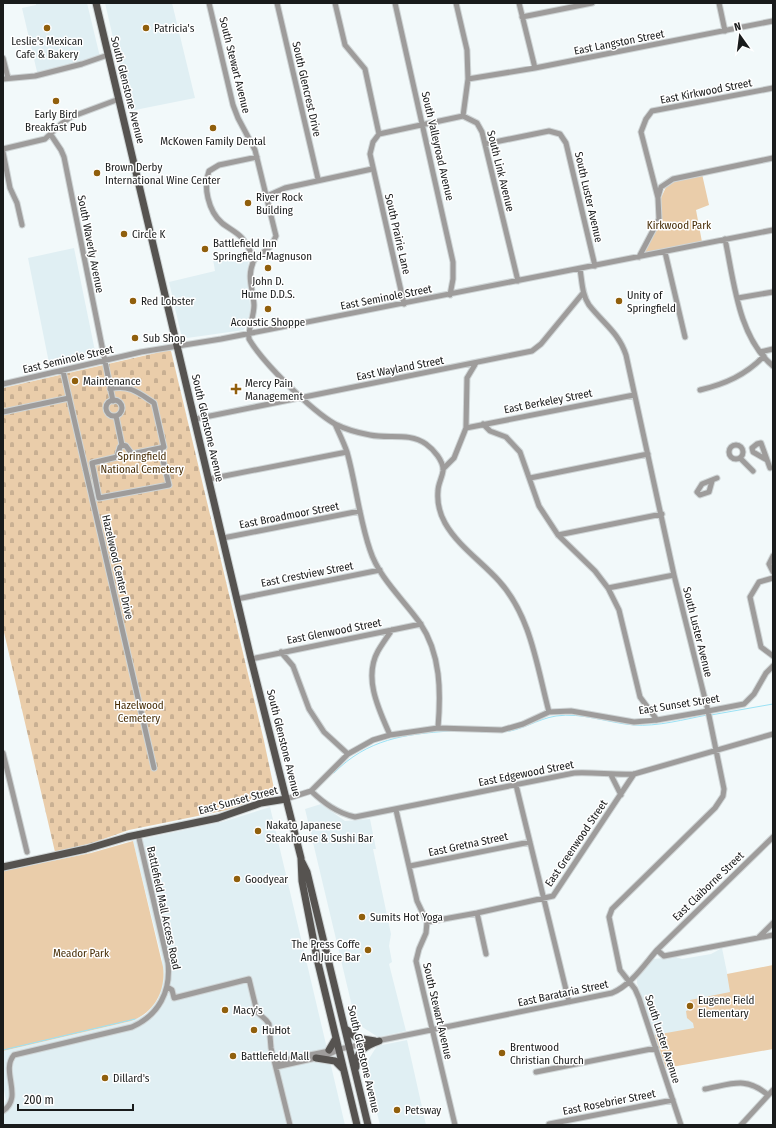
<svg xmlns="http://www.w3.org/2000/svg" width="776" height="1128" font-family="'Fira Sans Condensed',sans-serif">
<style>
.built{fill:#e0eff3}
.cemetery{fill:url(#cemetery-stones)}
.park{fill:#eacdaa}
.lines{fill:none;stroke-linecap:round;stroke-linejoin:round}
.stream{stroke:#9be2f5;stroke-width:1}
.minor-casing{stroke:#cfd5d6;stroke-width:7}
.major-casing{stroke:#cfd5d6;stroke-width:9}
.minor{stroke:#9e9c9b;stroke-width:5}
.major{stroke:#565350;stroke-width:7}
.poi-dot{fill:#905f0c;stroke:#fff;stroke-width:1.5}
.labels{text-anchor:middle;stroke-width:3;stroke-linejoin:round;paint-order:stroke}
.poi-label{font-size:11px;fill:#191b1b;stroke:#fff;text-anchor:start}
.street-label{font-size:11px;fill:#191b1b;stroke:#fff}
.park-label{font-size:11px;fill:#472d06;stroke:#fff}
</style>
<defs>
<pattern id="cemetery-stones" width="16" height="16" patternUnits="userSpaceOnUse"><rect width="16" height="16" fill="#eacdaa"/><path d="M2 7V4a2 2 0 0 1 4 0v3zM10 15v-3a2 2 0 0 1 4 0v3z" fill="#c8af92"/></pattern>
</defs>
<rect width="100%" height="100%" fill="#f2f9fa"/>
<!-- built -->
<path class="built" d="M36 3H87L101 61 38 76 22 8 36 5Z
M105 3H172L195 98 130 111Z
M74 248 96 356 50 368 28 258Z
M247 251 249 258 247 273 250 305V315L244 330 187 338 181 334 169 282 215 271 213 259Z
M321 804 345 821 370 819 376 849H373L391 934 389 946 392 962 389 964 406 1031 378 1037 356 1023 305 809Z
M270 807 345 1125H3V1106L6 1100 3 1085V1051L131 1021 146 1014 158 999 162 959 133 841 222 822Z
M722 948 731 992 666 1068 637 983V977L653 959 676 957 682 959 711 954Z
M407 1040 426 1125H380L365 1065 377 1046Z"/>
<!-- cemetery -->
<path class="cemetery" d="M169 350 171 351 264 741 275 793 273 796 254 800 227 810 129 830 92 843 55 852 3 628V388Z"/>
<!-- park -->
<path class="park" d="M702 174 709 205 696 210 702 242 645 253V250L661 217V198L666 187 672 182Z
M133 841 163 967C166 991 154 1013 131 1021L3 1051V871L91 853Z
M773 965V1049L666 1068 655 1035 694 1028 693 1023 687 1018 686 1011 691 1009 690 1000 730 992 727 974Z"/>
<g class="lines">
<!-- stream -->
<path class="stream" d="M711 715 773 704
M481 732H500
M503 732C521 731 537 719 556 716 582 712 608 723 634 725 656 727 686 719 707 715
M334 773C367 739 405 734 450 731
M3 1050 135 1019"/>
<defs>
<path id="minor" d="M209 3 233 105 238 118 255 150 276 236 271 246 254 260
M277 3 318 179
M335 3 345 45 365 69 379 134
M395 3 453 262V279L450 295
M456 3 467 50 468 79 463 116
M519 3 535 68
M719 3 725 31
M522 17 592 3
M3 58 8 78
M3 79 35 76 82 64 108 55
M468 79 535 68 773 21
M463 116 477 123 482 132 518 281
M379 134 373 142 370 154 404 304
M379 134 463 116
M51 135 61 150 64 157 113 401
M485 144 549 131 560 134 566 143 595 266
M3 149 45 139 61 124 71 117 119 99
M3 152 10 188 17 203 22 225
M257 157 219 165 209 171C203 186 208 211 222 223 228 228 237 232 242 238 247 244 251 252 254 260 246 278 253 287 254 305 254 317 248 328 249 339 263 363 311 410 335 424 345 429 359 433 370 435 389 439 409 432 426 444 433 449 444 461 443 471 442 478 438 484 438 491 437 502 440 514 445 523 458 546 482 562 499 581 531 616 537 667 549 712
M267 196 285 188 372 169
M658 197 661 187 673 179 773 158
M725 239C734 281 738 337 773 366
M665 252 685 337
M639 257 659 219 658 198 641 132 646 119 652 111 773 88
M580 269C582 281 582 295 589 305 603 323 619 333 626 355L674 575 708 711 724 789 723 796 715 808 612 909 609 917 620 970 635 989 639 998 681 1125
M738 298 773 292
M760 352 773 349
M63 371 154 768
M3 384 141 352 221 339 773 230
M110 389C129 384 139 393 154 403L164 447 160 448 169 485 99 498 92 463 117 457 120 447 122 445
M700 390C725 384 746 375 764 356
M106 408a8 8 0 1 1 16 0a8 8 0 1 1-16 0Z
M3 412 69 398
M116 416 122 445
M195 419 532 351 541 344 583 293
M335 424C339 433 344 443 347 452 356 484 359 518 370 550 379 578 403 599 420 623 441 654 441 692 438 728
M483 424 490 431 506 437 520 452 539 506 558 535 595 571 608 588 619 610 640 697 657 720
M466 428 634 395
M729 452a7 7 0 1 1 14 0a7 7 0 1 1-14 0Z
M122 445 126 446 132 454 160 448
M740 458 753 471
M767 460 753 452 752 448 757 444 761 443 770 468
M443 469 454 458 466 428 467 378 476 363
M530 478 648 454
M209 479 347 452
M712 481 709 492 700 495 697 492 702 484 717 478
M558 535 662 514
M223 538 360 511
M773 556 769 564 773 572
M773 578 759 582 750 597 761 647 773 656
M608 588 674 575
M237 599 380 570
M281 652 293 666 309 709 324 732 348 754
M251 659 421 624
M390 735C379 710 363 678 378 651 382 644 387 637 392 630
M3 753 27 852
M611 775 621 795
M516 785 569 1002
M311 791C324 803 337 813 355 817L574 773C594 772 614 775 634 774L773 734
M286 799 311 791 348 754 373 740 390 735 438 728 502 730 523 724 549 712 571 711 634 722 657 720 708 711 744 704 754 694 766 673 773 666
M396 810 417 901 427 922 426 933 419 949 416 961 455 1125
M410 866 530 842
M477 913 486 954
M427 922 477 913 553 896 634 774
M759 937 773 923
M657 950 773 837
M167 987 172 990 174 998 249 979 257 1012 266 1020 269 1024 271 1048 290 1125
M377 1041 612 993C631 985 644 965 657 950L664 956 773 935
M275 1062 369 1043
M276 1067 325 1056 336 1051
M536 1072 656 1048
M705 1089C732 1084 746 1076 768 1095
M3 1111C24 1097 0 1071 14 1055L132 1027C159 1015 171 991 168 963L138 834
M549 1124 673 1100
M741 1125 773 1090"/>
<path id="major" d="M96 3 251 659 301 858 302 881 318 963 357 1125
M302 862 307 872 368 1125
M3 867 86 849 127 837 218 818 261 803 286 799
M347 1030 357 1038 375 1041
M329 1050 336 1038
M316 1058 335 1061 342 1068
M356 1067C356 1051 365 1046 379 1041"/>
</defs>
<!-- minor casing -->
<use href="#minor" class="minor-casing"/>
<!-- major casing -->
<use href="#major" class="major-casing"/>
<!-- minor -->
<use href="#minor" class="minor"/>
<!-- major -->
<use href="#major" class="major"/>
</g>
<!-- markers -->
<g class="poi-dot">
<circle cx="47" cy="28" r="4"/>
<circle cx="146" cy="28" r="4"/>
<circle cx="56" cy="101" r="4"/>
<circle cx="213" cy="128" r="4"/>
<circle cx="97" cy="173" r="4"/>
<circle cx="248" cy="203" r="4"/>
<circle cx="124" cy="234" r="4"/>
<circle cx="205" cy="249" r="4"/>
<circle cx="268" cy="268" r="4"/>
<circle cx="133" cy="301" r="4"/>
<circle cx="619" cy="301" r="4"/>
<circle cx="268" cy="309" r="4"/>
<circle cx="135" cy="338" r="4"/>
<circle cx="75" cy="381" r="4"/>
<path d="M234 383h4v4h4v4h-4v4h-4v-4h-4v-4h4z"/>
<circle cx="258" cy="831" r="4"/>
<circle cx="237" cy="879" r="4"/>
<circle cx="362" cy="917" r="4"/>
<circle cx="368" cy="950" r="4"/>
<circle cx="690" cy="1006" r="4"/>
<circle cx="225" cy="1010" r="4"/>
<circle cx="254" cy="1030" r="4"/>
<circle cx="502" cy="1053" r="4"/>
<circle cx="233" cy="1056" r="4"/>
<circle cx="105" cy="1078" r="4"/>
<circle cx="397" cy="1110" r="4"/>
</g>
<g class="labels">
<!-- poi labels -->
<g class="poi-label">
<text x="154" y="32">Patricia's</text>
<text x="47" y="45" text-anchor="middle">Leslie's Mexican<tspan x="47" dy="13">Cafe &amp; Bakery</tspan></text>
<text x="56" y="118" text-anchor="middle">Early Bird<tspan x="56" dy="13">Breakfast Pub</tspan></text>
<text x="213" y="145" text-anchor="middle">McKowen Family Dental</text>
<text x="105" y="171">Brown Derby<tspan x="105" dy="13">International Wine Center</tspan></text>
<text x="256" y="201">River Rock<tspan x="256" dy="13">Building</tspan></text>
<text x="132" y="238">Circle K</text>
<text x="213" y="247">Battlefield Inn<tspan x="213" dy="13">Springfield-Magnuson</tspan></text>
<text x="268" y="285" text-anchor="middle">John D.<tspan x="268" dy="13">Hume D.D.S.</tspan></text>
<text x="627" y="299">Unity of<tspan x="627" dy="13">Springfield</tspan></text>
<text x="141" y="305">Red Lobster</text>
<text x="268" y="326" text-anchor="middle">Acoustic Shoppe</text>
<text x="143" y="342">Sub Shop</text>
<text x="83" y="385">Maintenance</text>
<text x="245" y="387">Mercy Pain<tspan x="245" dy="13">Management</tspan></text>
<text x="266" y="829">Nakato Japanese<tspan x="266" dy="13">Steakhouse &amp; Sushi Bar</tspan></text>
<text x="245" y="883">Goodyear</text>
<text x="370" y="921">Sumits Hot Yoga</text>
<text x="360" y="948" text-anchor="end">The Press Coffe<tspan x="360" dy="13">And Juice Bar</tspan></text>
<text x="698" y="1004">Eugene Field<tspan x="698" dy="13">Elementary</tspan></text>
<text x="233" y="1014">Macy's</text>
<text x="262" y="1034">HuHot</text>
<text x="510" y="1051">Brentwood<tspan x="510" dy="13">Christian Church</tspan></text>
<text x="241" y="1060">Battlefield Mall</text>
<text x="113" y="1082">Dillard's</text>
<text x="405" y="1114">Petsway</text>
</g>
<!-- street labels -->
<g class="street-label">
<text transform="translate(619 42) rotate(-11)" y="4">East Langston Street</text>
<text transform="translate(235 65) rotate(76)" y="4">South Stewart Avenue</text>
<text transform="translate(307 89) rotate(77)" y="4">South Glencrest Drive</text>
<text transform="translate(128 90) rotate(76)" y="4">South Glenstone Avenue</text>
<text transform="translate(706 91) rotate(-11)" y="4">East Kirkwood Street</text>
<text transform="translate(438 146) rotate(77)" y="4">South Valleyroad Avenue</text>
<text transform="translate(501 171) rotate(76)" y="4">South Link Avenue</text>
<text transform="translate(589 197) rotate(77)" y="4">South Luster Avenue</text>
<text transform="translate(398 234) rotate(77)" y="4">South Prairie Lane</text>
<text transform="translate(91 244) rotate(79)" y="4">South Waverly Avenue</text>
<text transform="translate(386 297) rotate(-11)" y="4">East Seminole Street</text>
<text transform="translate(68 359) rotate(-13)" y="4">East Seminole Street</text>
<text transform="translate(400 368) rotate(-11)" y="4">East Wayland Street</text>
<text transform="translate(548 401) rotate(-11)" y="4">East Berkeley Street</text>
<text transform="translate(208 428) rotate(77)" y="4">South Glenstone Avenue</text>
<text transform="translate(289 515) rotate(-11)" y="4">East Broadmoor Street</text>
<text transform="translate(118 567) rotate(77)" y="4">Hazelwood Center Drive</text>
<text transform="translate(307 574) rotate(-11)" y="4">East Crestview Street</text>
<text transform="translate(334 631) rotate(-11)" y="4">East Glenwood Street</text>
<text transform="translate(698 632) rotate(76)" y="4">South Luster Avenue</text>
<text transform="translate(679 704) rotate(-9)" y="4">East Sunset Street</text>
<text transform="translate(284 743) rotate(76)" y="4">South Glenstone Avenue</text>
<text transform="translate(526 773) rotate(-11)" y="4">East Edgewood Street</text>
<text transform="translate(238 800) rotate(-15)" y="4">East Sunset Street</text>
<text transform="translate(576 843) rotate(-56)" y="4">East Greenwood Street</text>
<text transform="translate(468 844) rotate(-12)" y="4">East Gretna Street</text>
<text transform="translate(708 886) rotate(-44)" y="4">East Claiborne Street</text>
<text transform="translate(164 908) rotate(78)" y="4">Battlefield Mall Access Road</text>
<text transform="translate(563 993) rotate(-12)" y="4">East Barataria Street</text>
<text transform="translate(438 1011) rotate(77)" y="4">South Stewart Avenue</text>
<text transform="translate(663 1039) rotate(72)" y="4">South Luster Avenue</text>
<text transform="translate(364 1059) rotate(77)" y="4">South Glenstone Avenue</text>
<text transform="translate(609 1102) rotate(-11)" y="4">East Rosebrier Street</text>
</g>
<!-- park labels -->
<g class="park-label">
<text x="679" y="229">Kirkwood Park</text>
<text x="142" y="460">Springfield<tspan x="142" dy="13">National Cemetery</tspan></text>
<text x="139" y="709">Hazelwood<tspan x="139" dy="13">Cemetery</tspan></text>
<text x="81" y="957">Meador Park</text>
</g>
</g>
<!-- border -->
<rect width="776" height="1128" fill="none" stroke="#191b1b" stroke-width="8"/>
<!-- north arrow -->
<g transform="translate(740 36) rotate(346)" stroke="#ffffff" stroke-width="3" paint-order="stroke">
<path d="M0-3L7 15L0 10L-7 15Z" fill="#191b1b"/>
<text y="-6" font-size="11" font-weight="bold" text-anchor="middle" fill="#191b1b">N</text>
</g>
<!-- scale -->
<path d="M18 1104v6h115v-6" fill="none" stroke="#191b1b" stroke-width="2"/>
<text x="24" y="1104" font-size="12" fill="#191b1b" stroke="#ffffff" stroke-width="3" paint-order="stroke">200 m</text>
</svg>
